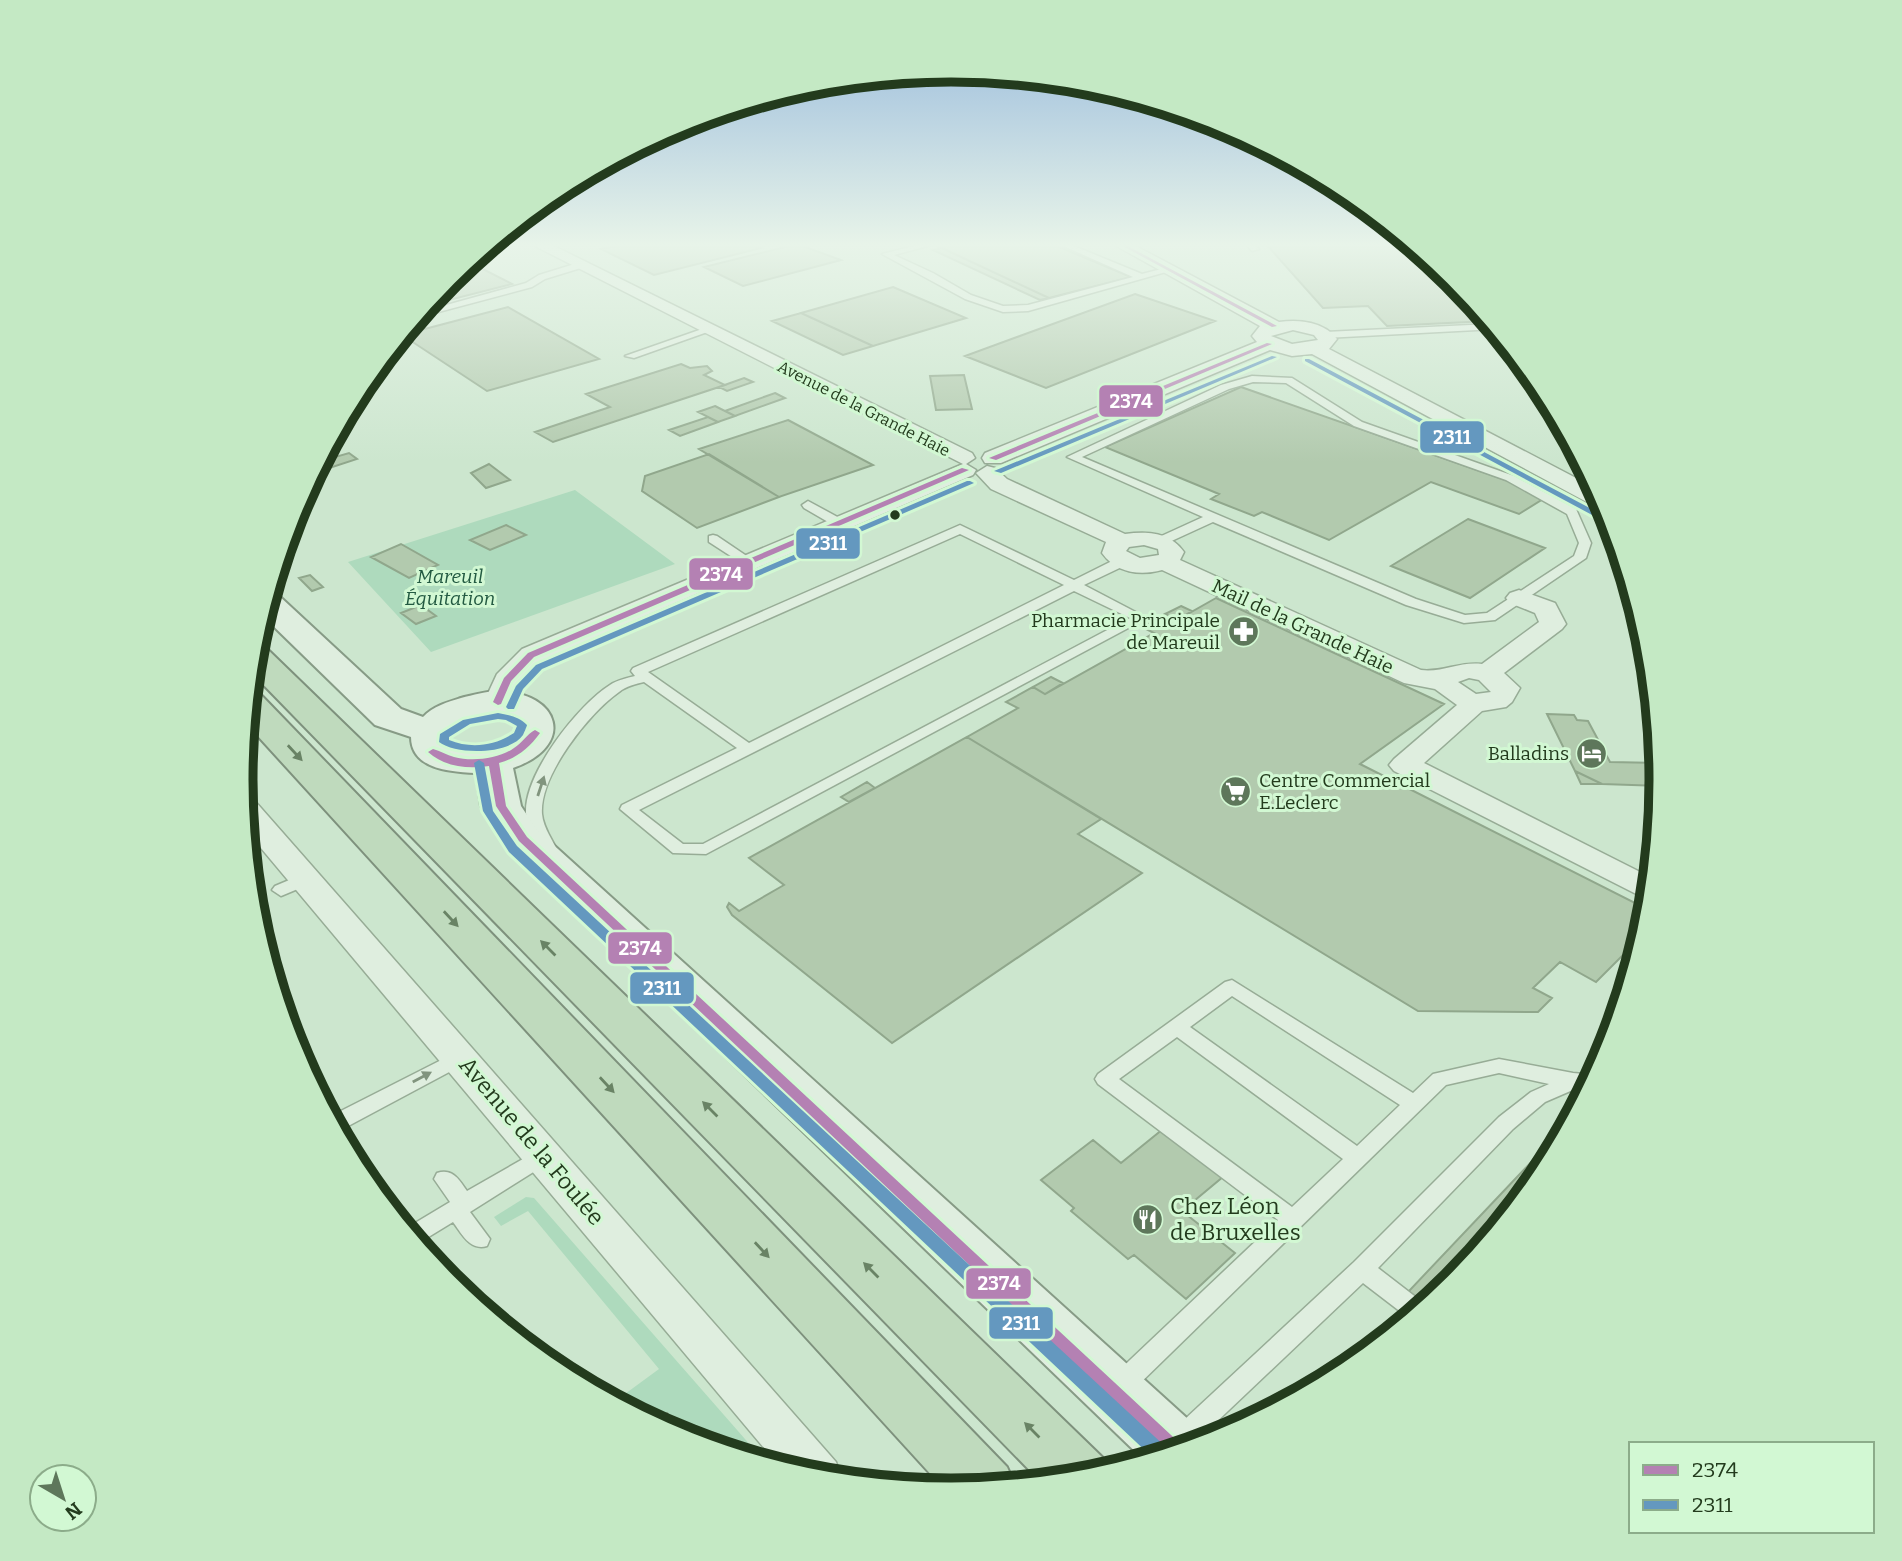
<svg xmlns="http://www.w3.org/2000/svg" width="1902" height="1561" font-family="Bitter,serif">
<style>
.green{fill:#aedabd}
.building{fill:#b2caae;stroke:#90a78c;stroke-width:2}
.lines{fill:none;stroke-linecap:round;stroke-linejoin:round}
.lane-casing{stroke:#97ac96;stroke-width:3}
.street-casing{stroke:#97ac96;stroke-width:3}
.secondary-casing{stroke:#879b86;stroke-width:4}
.highway-casing{stroke:#7e917d;stroke-width:4}
.lane{fill:#dfeedf;fill-rule:evenodd}
.street{fill:#dfeedf;fill-rule:evenodd}
.secondary{fill:#dfeedf;fill-rule:evenodd}
.highway{fill:#bfdabd;fill-rule:evenodd}
.bus-1-casing{stroke:#d2f8d3;stroke-width:6}
.bus-2-casing{stroke:#d2f8d3;stroke-width:6}
.bus-1{fill:#b481b3;fill-rule:evenodd}
.bus-2{fill:#6498bf;fill-rule:evenodd}
.oneway{fill:#698365}
.oneway2{fill:#81947e}
.bus-dot{fill:#233b1d;stroke:#d2f8d3;stroke-width:2.5}
.labels{text-anchor:middle;stroke-width:6;stroke-linejoin:round;paint-order:stroke}
.far-street-label{font-size:16px;fill:#233b1d;stroke:#d2f8d3}
.park-label{font-size:19px;font-style:italic;fill:#225941;stroke:#d2f8d3}
.poi-label{font-size:19px;fill:#233b1d;stroke:#d2f8d3;text-anchor:end}
.street-label{font-size:19px;fill:#233b1d;stroke:#d2f8d3}
.near-street-label{font-size:23px;fill:#233b1d;stroke:#d2f8d3}
.near-poi-label{font-size:23px;fill:#233b1d;stroke:#d2f8d3;text-anchor:start}
.rim{fill:none;stroke:#233b1d;stroke-width:9}
.line-badge{stroke:#d2f8d3;stroke-width:2.5}
.badge-label{font-size:19px;text-anchor:middle;font-weight:bold;fill:#fff}
</style>
<rect width="100%" height="100%" fill="#cce6ce"/>
<!-- green -->
<path class="green" d="M575 490 675 564 431 652 348 562Z
M526 1197 534 1198 766 1463 689 1440 667 1413 653 1423 614 1402 659 1369 528 1211 501 1226 494 1217Z"/>
<!-- building -->
<path class="building" d="M625 244H750L761 248 654 275 601 249Z
M797 244 841 260 743 286 704 267Z
M941 244H1052L1131 277 1049 298 935 245Z
M1266 244H1411L1454 278 1488 321 1387 326 1368 306 1323 308Z
M942 248 1049 298 1040 300 933 250Z
M469 262 512 284 437 303 443 306 421 311 449 278Z
M893 287 966 318 873 346 801 313Z
M1135 294 1215 321 1046 388 965 356Z
M508 307 599 359 487 391 402 335Z
M801 313 873 346 843 355 772 321Z
M681 364 690 368 707 366 712 371 704 375 725 385 553 442 535 432 610 407 586 394Z
M964 375 972 409 936 410 930 376Z
M744 378 753 382 727 391 719 387Z
M1241 387 1517 484 1543 499 1519 514 1431 482 1329 540 1262 512 1254 516 1211 499 1219 494 1105 447Z
M775 393 785 398 735 416 725 411Z
M715 406 735 416 718 422 698 412Z
M708 417 718 422 680 436 669 430Z
M788 420 873 465 779 497 699 449Z
M349 453 357 459 314 473 322 458 325 460Z
M709 454 779 497 697 528 642 491 645 476Z
M489 464 510 480 486 488 471 473Z
M1468 519 1545 548 1470 598 1391 566Z
M506 525 526 535 490 550 470 540Z
M401 544 438 565 409 578 371 557Z
M310 575 323 587 312 591 299 578Z
M1216 598 1444 704 1360 764 1649 910 1643 935 1596 982 1560 962 1533 988 1552 998 1538 1012 1418 1011 967 737 1018 708 1006 702 1033 687 1045 694 1154 633 1142 627 1165 614 1177 620Z
M421 605 436 616 416 624 401 613Z
M1181 606 1192 611 1177 620 1165 614Z
M1648 644 1650 660 1635 653Z
M1051 677 1063 683 1045 694 1033 687Z
M1547 714 1574 715 1577 720 1588 721 1610 762 1660 763 1661 786 1602 784 1575 771Z
M967 737 1101 819 1078 834 1142 873 892 1043 732 915 727 907 729 903 739 911 784 885 749 858Z
M1575 771 1602 784H1581Z
M867 782 875 788 849 802 841 797Z
M1572 1119 1542 1176 1453 1283 1426 1305 1408 1292Z
M1163 1129 1224 1176 1182 1211 1235 1253 1186 1299 1134 1255 1128 1259 1071 1211 1074 1208 1041 1180 1093 1140 1121 1163Z
M667 1413 689 1440 653 1423Z"/>
<g class="lines">
<defs>
<path id="lane" d="M922 244H935L894 255 933 273 971 295 1003 306 1028 305 1133 277 1059 244H1069L1142 274 1169 267 1173 270 1028 311 1003 312 965 299 882 254Z
M1246 244H1254L1259 249 1252 251Z
M581 262 584 263V267L545 279 532 287 416 318 421 312 526 283 539 275Z
M1491 324 1496 329 1325 338 1320 335 1325 332Z
M705 328 713 330 634 358 625 356Z
M1252 376 1292 378 1362 422 1514 476 1576 509 1591 543 1586 558 1495 620 1464 623 1406 605 1213 522 1165 544H1157V538L1203 517 1067 457 1221 385ZM1253 382 1286 383 1354 426 1506 480 1567 514 1579 543 1574 556 1487 613 1465 615 1416 599 1082 457 1229 389Z
M808 501 843 520 845 523 843 526H835L804 508 802 505Z
M960 525 1074 580 1118 558H1128V564L1084 585 1147 618 706 854 673 853 620 809 622 805 737 748 644 682C636 684 626 686 619 692 589 713 539 776 542 814 543 828 554 842 559 854L551 859 545 858C538 846 527 828 526 813 524 774 578 705 610 685 617 680 627 678 635 676L631 671 633 668ZM960 534 1064 585 749 743 648 672ZM1074 591 1130 618 703 844H683L639 810Z
M713 535 717 536 754 561 753 564H743L709 542V536Z
M306 873 312 875 315 879 312 883 281 896 272 890 275 886Z
M1232 980 1413 1093 1433 1074 1499 1059 1573 1073 1596 1075 1588 1089H1575L1545 1102 1513 1129 1378 1268 1426 1305 1410 1319 1363 1283 1190 1447 1177 1451 1171 1448 1168 1440 1171 1432 1354 1262 1499 1117 1531 1092 1549 1084 1499 1073 1446 1085 1130 1393 1121 1396 1112 1393 1109 1385 1112 1377 1278 1220 1098 1084 1095 1079 1098 1074 1225 982ZM1232 996 1400 1105 1357 1146 1190 1027ZM1177 1037 1343 1159 1292 1207 1119 1079Z
M461 1050 468 1052 471 1057 468 1062 337 1132 329 1117Z
M544 1147 551 1149 554 1155 551 1161 470 1212 490 1239 487 1246C470 1251 462 1234 453 1222L417 1244 405 1229 450 1202 434 1179 437 1173C453 1168 459 1180 467 1191Z"/>
<path id="street" d="M531 244H550L972 453 975 458 966 464 976 470 973 475 540 661 520 683 508 708H488L484 702 497 674 522 649 963 464Z
M1113 244H1132L1279 322C1300 319 1324 322 1337 339L1329 349 1597 489 1607 508 1596 507 1312 354 1292 356 1270 350 1001 463H985L982 458 985 453 1257 342 1252 336 1260 326ZM1293 330 1314 335 1318 340 1292 344 1271 336Z
M987 466 995 468 1007 479 1125 534C1148 531 1170 532 1184 552L1180 560 1421 670C1442 673 1460 661 1482 664L1539 622 1535 613 1510 603 1506 598 1510 593 1519 590 1555 603 1566 624 1562 629 1504 673 1520 688 1512 702 1506 707 1482 711 1424 763 1652 878 1650 901 1394 771 1389 765 1394 759 1457 705 1435 689 1404 683 1162 570C1140 576 1116 573 1102 553L1106 542 991 489 976 473ZM1144 545 1158 549 1159 555 1140 558 1126 551 1129 547ZM1469 678 1479 680 1491 692 1476 694 1458 682Z
M242 798 254 800 836 1462 842 1480 812 1477 780 1467 245 829Z"/>
<path id="secondary" d="M269 592 277 594 401 709 423 717C433 706 448 702 461 698 473 695 486 691 499 691 561 693 576 746 513 768L521 806 537 830 1200 1430 1205 1442 1145 1461 509 848 481 806 476 773C450 772 411 769 411 737L375 725 262 615ZM487 714H505L518 722 515 738C495 751 470 756 449 745L447 739 452 728Z"/>
<path id="highway" d="M254 644 265 647 1102 1457 1108 1472 1089 1477 1041 1482 251 672Z
M249 693 261 695 1007 1467 1015 1485 946 1491 246 723Z"/>
</defs>
<!-- lane casing -->
<use href="#lane" class="lane-casing"/>
<!-- street casing -->
<use href="#street" class="street-casing"/>
<!-- secondary casing -->
<use href="#secondary" class="secondary-casing"/>
<!-- highway casing -->
<use href="#highway" class="highway-casing"/>
<!-- lane -->
<use href="#lane" class="lane"/>
<!-- street -->
<use href="#street" class="street"/>
<!-- secondary -->
<use href="#secondary" class="secondary"/>
<!-- highway -->
<use href="#highway" class="highway"/>
<defs>
<path id="bus-1" d="M1119 244H1124L1277 326 1272 327Z
M1267 343 1272 344 996 460 989 458Z
M962 468 969 470 534 657 511 681 501 704 498 705 493 702 504 678 528 653Z
M535 730 540 733C529 748 517 758 499 763L506 806 527 837 1185 1448 1169 1453 519 841 496 806 489 766C467 769 445 767 428 752L433 749C440 751 447 755 454 757 472 762 499 759 514 748 522 743 527 734 535 730Z"/>
<path id="bus-2" d="M1272 356 1277 357 1001 473 994 471Z
M1305 359H1309L1601 514 1597 516H1594L1305 361Z
M967 481H970L974 483 542 669 523 689 514 709H508L506 707 516 686 536 665Z
M498 713C509 715 519 717 527 725 527 726 523 735 523 735 509 755 456 755 439 742L440 734 463 720ZM498 719 506 720 517 726 514 733C494 746 471 749 449 740V737L470 724Z
M479 760 484 763 493 811 517 846 1168 1449 1170 1453 1153 1458 509 852 483 811 474 763Z"/>
</defs>
<!-- bus-1 casing -->
<use href="#bus-1" class="bus-1-casing"/>
<!-- bus-2 casing -->
<use href="#bus-2" class="bus-2-casing"/>
<!-- bus-1 -->
<use href="#bus-1" class="bus-1"/>
<!-- bus-2 -->
<use href="#bus-2" class="bus-2"/>
</g>
<!-- one-way arrows -->
<defs><path id="oneway-solid" d="M-6-.8H1V-3.2L6.5 0L1 3.2V.8H-6Z" transform="scale(1.75)"/></defs>
<g class="oneway">
<use href="#oneway-solid" transform="translate(295 753) rotate(47)"/>
<use href="#oneway-solid" transform="translate(451 919) rotate(47)"/>
<use href="#oneway-solid" transform="translate(548 948) rotate(-135)"/>
<use href="#oneway-solid" transform="translate(607 1085) rotate(47)"/>
<use href="#oneway-solid" transform="translate(710 1109) rotate(-135)"/>
<use href="#oneway-solid" transform="translate(762 1250) rotate(47)"/>
<use href="#oneway-solid" transform="translate(871 1270) rotate(-135)"/>
<use href="#oneway-solid" transform="translate(1032 1430) rotate(-135)"/>
</g>
<g class="oneway2">
<use href="#oneway-solid" transform="translate(541 786) rotate(-72)"/>
<use href="#oneway-solid" transform="translate(422 1077) rotate(-28)"/>
</g>
<!-- sky -->
<linearGradient id="sky" x2="0" y2="1"><stop stop-color="#92b6db"/><stop offset="0.53" stop-color="#e8f4e9"/><stop offset="1" stop-color="#e8f4e9" stop-opacity="0"/></linearGradient>
<rect width="1902" height="462" fill="url(#sky)"/>
<!-- icons -->
<defs>
<symbol id="pharmacy-disc" viewBox="-11 -11 22 22"><circle r="9.5" fill="#5e775b" stroke="#d2f8d3"/><path d="M-2-6h4v4h4v4h-4v4h-4v-4h-4v-4h4Z" fill="#fff"/></symbol>
<symbol id="hotel-disc" viewBox="-11 -11 22 22"><circle r="9.5" fill="#5e775b" stroke="#d2f8d3"/><path d="M-6-4.5h1.5V1H6V5H4.5V3h-9V5H-6ZM-4 0a1.8 1.8 0 1 1 3.6 0ZM.5 0V-2.5h3Q6-2.5 6 0Z" fill="#fff"/></symbol>
<symbol id="supermarket-disc" viewBox="-11 -11 22 22"><circle r="9.5" fill="#5e775b" stroke="#d2f8d3"/><path d="M-6-5.5h2.5l.6 2H6L4.5 2H-2.5L-4.4-4H-6ZM-1.5 3.2a1.3 1.3 0 1 0 .1 0ZM3 3.2a1.3 1.3 0 1 0 .1 0Z" fill="#fff"/></symbol>
<symbol id="restaurant-disc" viewBox="-11 -11 22 22"><circle r="9.5" fill="#5e775b" stroke="#d2f8d3"/><path d="M-5-6h1v4h1v-4h1v4h1v-4h1v5L-1.5 .5V6h-2V.5L-5-1ZM5-6V6H3V1.5H1.5Q1.5-4 5-6Z" fill="#fff"/></symbol>
</defs>
<g fill-rule="evenodd">
<use href="#pharmacy-disc" x="1226" y="614" width="35" height="35"/>
<use href="#hotel-disc" x="1574" y="736" width="35" height="35"/>
<use href="#supermarket-disc" x="1218" y="774" width="35" height="35"/>
<use href="#restaurant-disc" x="1130" y="1202" width="35" height="35"/>
</g>
<!-- markers -->
<circle class="bus-dot" cx="895" cy="515" r="6"/>
<g class="labels">
<!-- far-street labels -->
<g class="far-street-label">
<text transform="translate(864 408) rotate(27)" y="6">Avenue de la Grande Haie</text>
</g>
<!-- park labels -->
<g class="park-label">
<text x="450" y="583">Mareuil<tspan x="450" dy="22">Équitation</tspan></text>
</g>
<!-- poi labels -->
<g class="poi-label">
<text x="1220" y="627">Pharmacie Principale<tspan x="1220" dy="22">de Mareuil</tspan></text>
<text x="1569" y="760">Balladins</text>
<text x="1259" y="787" text-anchor="start">Centre Commercial<tspan x="1259" dy="22">E.Leclerc</tspan></text>
</g>
<!-- street labels -->
<g class="street-label">
<text transform="translate(1303 626) rotate(25)" y="7">Mail de la Grande Haie</text>
</g>
<!-- near-street labels -->
<g class="near-street-label">
<text transform="translate(532 1141) rotate(50)" y="8">Avenue de la Foulée</text>
</g>
<!-- near-poi labels -->
<g class="near-poi-label">
<text x="1170" y="1214">Chez Léon<tspan x="1170" dy="26">de Bruxelles</tspan></text>
</g>
</g>
<!-- crop -->
<path d="M0 0H1902V1561H0ZM253 780a698 698 0 1 1 1396 0a698 698 0 1 1-1396 0Z" fill="#c4e9c4" fill-rule="evenodd"/>
<path class="rim" d="M253 780a698 698 0 1 1 1396 0a698 698 0 1 1-1396 0Z"/>
<g class="line-badge">
<rect x="1098" y="384" width="66" height="34" rx="7" fill="#b481b3"/>
<rect x="1419" y="420" width="66" height="34" rx="7" fill="#6498bf"/>
<rect x="795" y="527" width="66" height="33" rx="7" fill="#6498bf"/>
<rect x="688" y="557" width="66" height="34" rx="7" fill="#b481b3"/>
<rect x="607" y="931" width="66" height="34" rx="7" fill="#b481b3"/>
<rect x="629" y="971" width="66" height="34" rx="7" fill="#6498bf"/>
<rect x="965" y="1267" width="67" height="33" rx="7" fill="#b481b3"/>
<rect x="988" y="1306" width="66" height="34" rx="7" fill="#6498bf"/>
</g>
<g class="badge-label">
<text x="1131" y="408">2374</text>
<text x="1452" y="444">2311</text>
<text x="828" y="550">2311</text>
<text x="721" y="581">2374</text>
<text x="640" y="955">2374</text>
<text x="662" y="995">2311</text>
<text x="999" y="1290">2374</text>
<text x="1021" y="1330">2311</text>
</g>
<!-- legend -->
<rect x="1629" y="1442" width="245" height="91" fill="#d2f8d3" stroke="#8cac8a" stroke-width="2"/>
<rect x="1643" y="1465" width="35" height="10" fill="#b481b3" stroke="#8cac8a" stroke-width="2"/>
<text x="1692" y="1477" font-size="21" fill="#233b1d">2374</text>
<rect x="1643" y="1500" width="35" height="10" fill="#6498bf" stroke="#8cac8a" stroke-width="2"/>
<text x="1692" y="1512" font-size="21" fill="#233b1d">2311</text>
<!-- north arrow -->
<g transform="translate(63 1498) rotate(141)"><circle r="33" fill="#d2f8d3" stroke="#8cac8a" stroke-width="2"/>
<path d="M0-5L12 26L0 18L-12 26Z" fill="#5e775b"/>
<text y="-10" font-size="19" font-weight="bold" text-anchor="middle" fill="#233b1d">N</text>
</g>
</svg>
